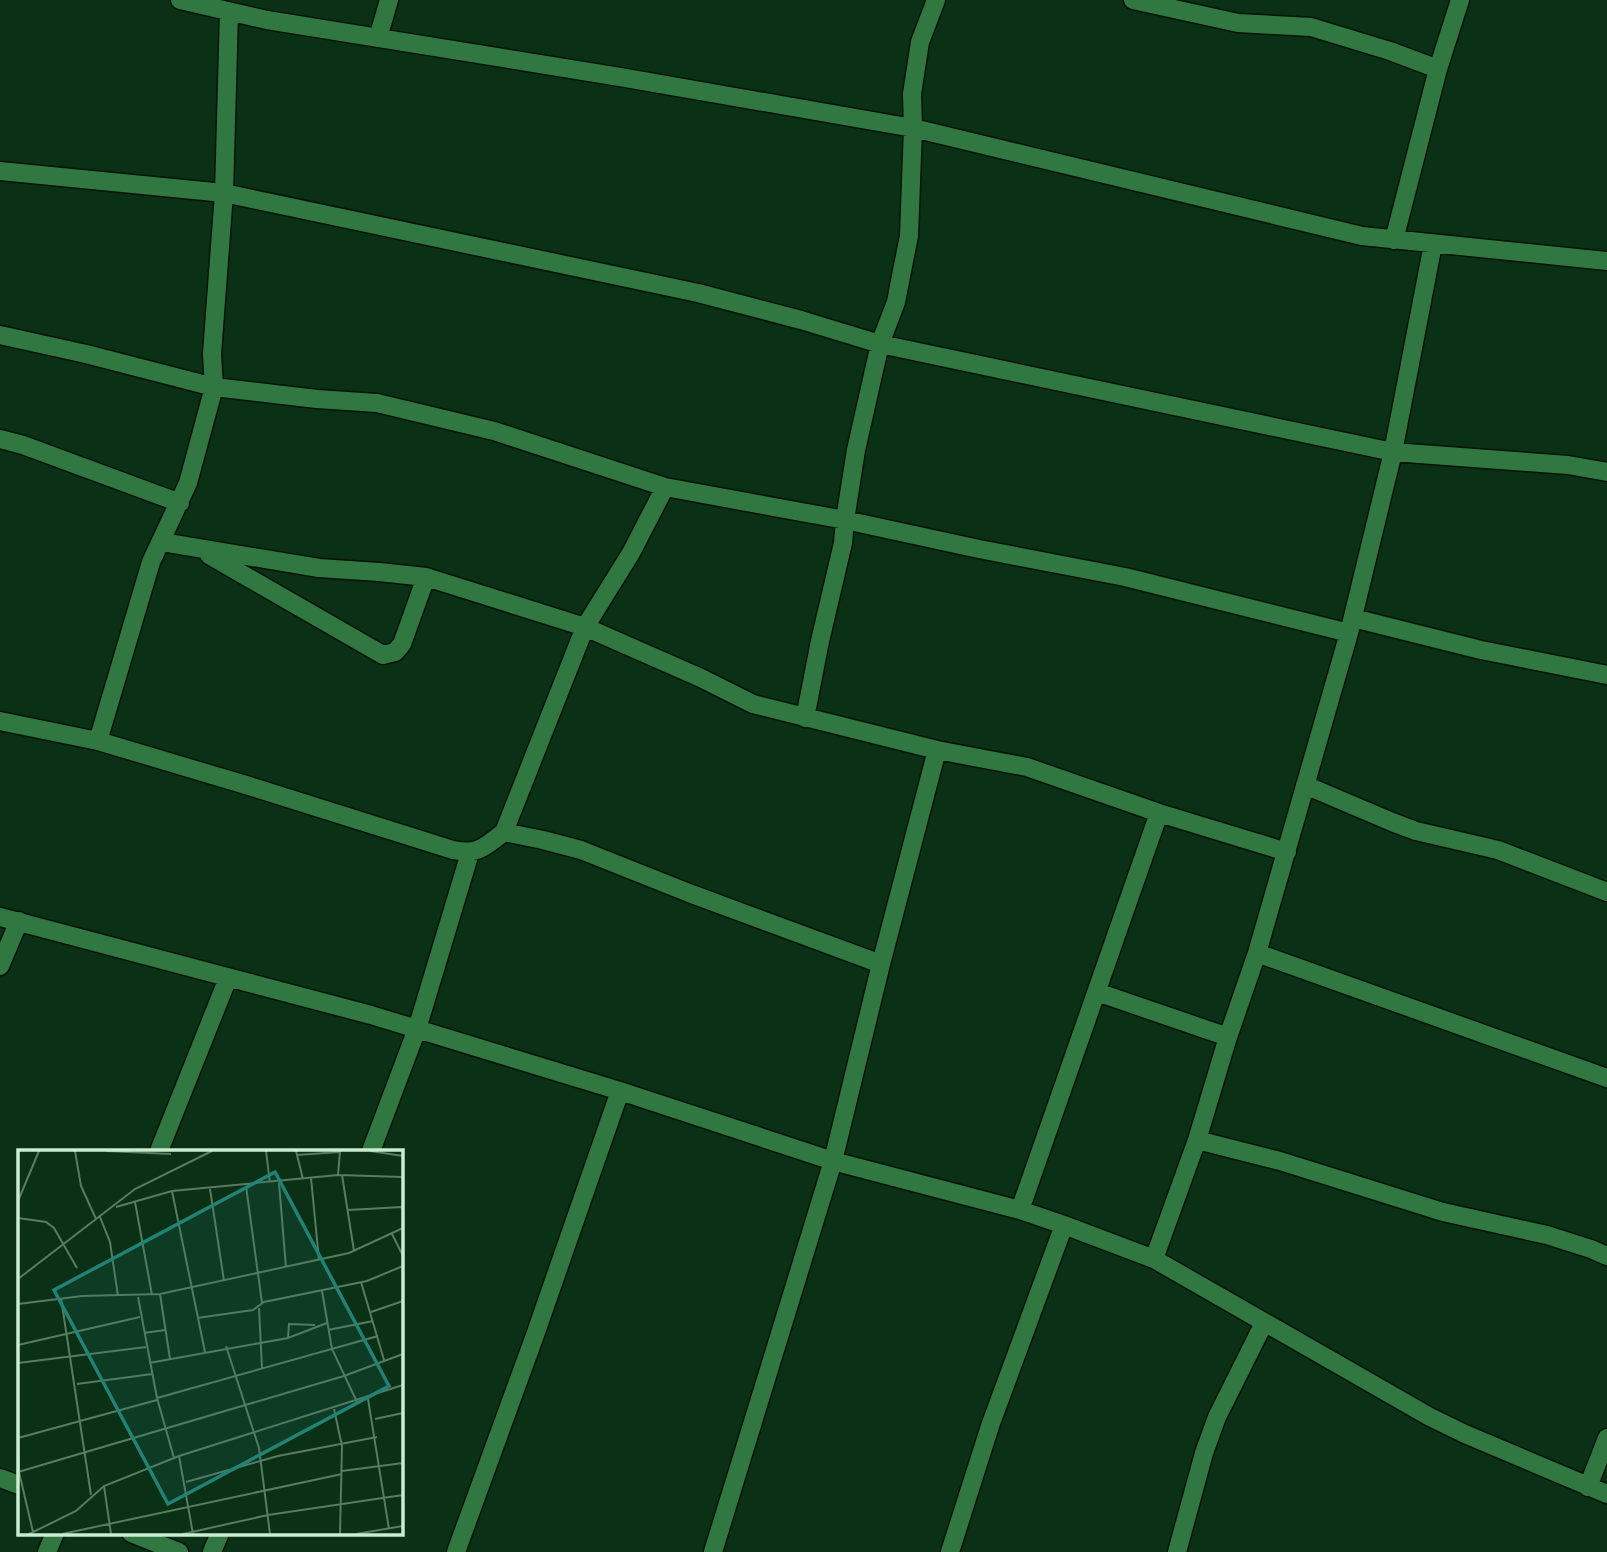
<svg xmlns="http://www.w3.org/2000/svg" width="1607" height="1552" font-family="Montserrat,sans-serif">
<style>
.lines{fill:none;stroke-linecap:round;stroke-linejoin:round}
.street-casing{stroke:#021506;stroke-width:21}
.street{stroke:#317742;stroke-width:18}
.inset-road{fill:none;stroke:#577c5f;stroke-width:2}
.view{fill:#228278;fill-opacity:0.15;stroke:#228278;stroke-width:3.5}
.inset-edge{fill:none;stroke:#caedcf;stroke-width:3.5}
</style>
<rect width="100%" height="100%" fill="#0a3015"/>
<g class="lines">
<defs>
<path id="street" d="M180 0 267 20 620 77 913 128 1362 236 1607 261
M1133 0 1238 23 1311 27 1390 51 1438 69
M378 38 389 0
M0 171 224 193 698 293 801 320 880 344 1393 452 1568 465 1607 472
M1394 240 1438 69 1460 0
M0 335 86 354 214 387 317 399 377 403 494 431 665 487 845 520 979 549 1125 577 1349 633
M0 439 23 445 180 503
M162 542 319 568 379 572 426 577 585 627 701 678 753 704 937 750 1027 767 1159 813 1287 852
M209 555 383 655 395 652 402 644 426 577
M1353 618 1481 650 1607 675
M805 718 820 641 843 543 845 520 856 450 880 344 896 302 902 271 909 236 913 128 912 94 920 42 936 0
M0 721 98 741 246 785 453 850C479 855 484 847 504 832L543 840 581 850 689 893 881 964
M98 741 151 562 188 483 214 387 212 354 224 193 229 12
M1305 785 1392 822 1416 831 1498 850 1607 892
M504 832 585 627 631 553 665 487
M0 917 371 1015 620 1091 833 1161 1020 1210 1064 1225 1154 1259 1430 1417 1465 1434 1607 1494
M1257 953 1607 1078
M0 966 19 921
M1097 992 1228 1037
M1197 1140 1280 1161 1443 1212 1547 1235 1591 1249 1607 1256
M159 1151 228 978
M371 1151 417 1029 470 853
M1020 1210 1159 813
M1154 1259 1197 1140 1228 1037 1257 953 1349 633 1393 452 1433 244
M0 1478 19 1485
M1588 1487 1607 1438
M131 1533 179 1552
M47 1552 55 1533
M212 1552 220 1533
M456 1552 534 1338 620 1091
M713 1552 833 1161 881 964 937 750
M950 1552 990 1426 1064 1225
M1177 1552 1204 1453 1217 1417 1264 1323"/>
</defs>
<!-- street casing -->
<use href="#street" class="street-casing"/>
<!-- street -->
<use href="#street" class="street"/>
</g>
<!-- overview -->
<g transform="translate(18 1150)">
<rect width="385" height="385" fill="#0a3015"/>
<path class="inset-road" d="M57 1 63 36 78 69M88 1 153 4M248 1 252 33M278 1 285 29M352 1 385 6M385 1V60M279 5 322 2M320 25 322 1M324 25 336 101M293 28 301 110M261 33 268 118M228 36 244 153M192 39 206 131M154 41 187 202M0 51 21 1M117 52 134 145M98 57 154 41 320 25 385 27M330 60 384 57M82 67 92 92 100 146M0 68 28 72 36 78 59 118M374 84 385 106M0 129 117 39 194 1M343 132 366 210M304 141 314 199 339 252M142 144 152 209M120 147 139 248 156 308M43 148 73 345M0 154 64 146 142 144 331 103 385 78M241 158 244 218M353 162 385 151M179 168 235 160 246 152 349 131 385 116M310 180 355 171M126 183 147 180M270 188 271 174 297 175M0 195 122 167M208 196 241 298 252 384M0 213 128 197M131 213 270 188 309 173M59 234 134 224M139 248 360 186M0 249 1 322 15 382M350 249 371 379M316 259 324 296 322 384M357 269 385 263M0 288 139 250M161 306 175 384M324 321 385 313M0 322 326 226 385 204M168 332 260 306 359 287M86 336 93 384M11 384 58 361 86 336 161 306 385 235M44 384 324 324M165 384 250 365 385 345M338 384 385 376"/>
<path class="view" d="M257 22 371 236 150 354 36 140Z"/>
<rect width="385" height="385" class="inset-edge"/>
</g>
</svg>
